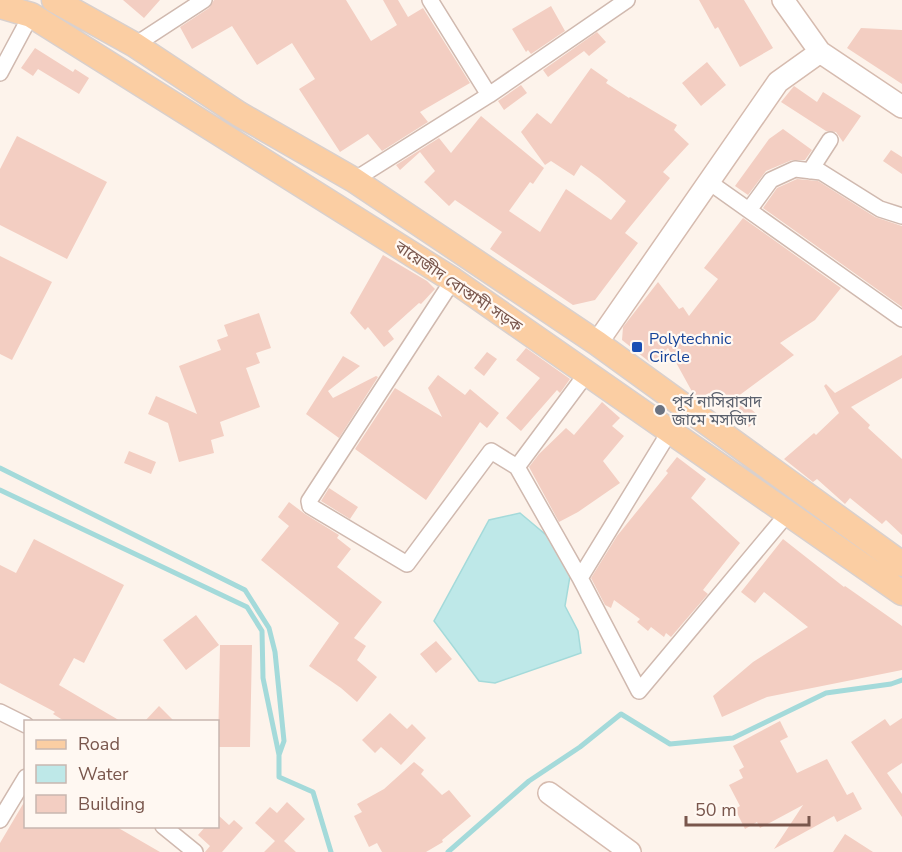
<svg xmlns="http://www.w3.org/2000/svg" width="902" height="852" font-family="'Nunito Sans','Noto Sans Bengali',sans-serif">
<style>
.water{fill:#bee8e8;stroke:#a4dada;stroke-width:1.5}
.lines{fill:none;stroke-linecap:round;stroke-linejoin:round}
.stream{stroke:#a4dada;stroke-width:5}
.building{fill:#f3cec2}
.street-casing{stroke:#d0b9af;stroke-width:18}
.secondary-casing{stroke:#d6bbaf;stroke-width:24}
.primary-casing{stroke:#d9d0cd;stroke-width:27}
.street{stroke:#fff;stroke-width:15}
.secondary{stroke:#fff;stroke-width:21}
.primary{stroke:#fbcea3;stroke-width:24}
.transit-dot{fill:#1a4fb4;stroke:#fff8f2;stroke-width:2}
.worship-dot{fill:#6b7280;stroke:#fff8f2;stroke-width:2}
.labels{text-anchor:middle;stroke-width:4.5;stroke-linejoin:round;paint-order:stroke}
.street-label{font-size:16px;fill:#79564c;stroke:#fff8f2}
.transit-label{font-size:16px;fill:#164399;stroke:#fff8f2;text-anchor:start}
.worship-label{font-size:16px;fill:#5b616d;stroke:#fff8f2;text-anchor:start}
</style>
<rect width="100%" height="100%" fill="#fdf3eb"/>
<!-- water -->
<path class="water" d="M520 513 558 545 571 570 565 606 578 631 581 653 495 683 479 681 434 621 489 520Z"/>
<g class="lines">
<!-- stream -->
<path class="stream" d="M0 468 245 590 269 628 275 652 284 741 279 755 263 678 262 631 247 607 0 490
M279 755V777L313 792 331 852
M448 852 529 781 580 747 621 714 670 744 733 738 826 693 891 684 902 680"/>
</g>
<!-- building -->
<path class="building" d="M123 0H160L144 18Z
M214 0H346L371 41 397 25 383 0H398L408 17 423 8 470 83 420 112 428 122 382 151 368 134 340 152 299 89 315 79 292 43 257 65 232 26 192 49 180 27 209 8Z
M699 0H744L773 48 740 67 718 27 715 29Z
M551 6 565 31 531 54 528 50 526 52 512 29Z
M861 28 902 30V84L847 48Z
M597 32 606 42 589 56 584 51 548 77 543 70Z
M35 48 73 72 75 69 89 78 79 94 38 69 33 76 21 68Z
M707 62 726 85 701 106 682 83Z
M591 68 608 80 606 83 629 98 630 97 677 125 674 130 689 144 663 172 670 178 625 233 638 243 595 300 573 305 490 249 502 232 455 200 449 206 424 182 435 171 420 152 400 170 396 165 439 138 451 153 481 116 544 168 533 184 530 182 509 211 540 232 566 189 611 220 626 201 599 178 581 165 574 176 551 161 545 165 521 132 537 113 551 124Z
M521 85 527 93 504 110 498 101Z
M794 86 817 102 823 92 861 116 843 142 836 132 826 131 781 102Z
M783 129 812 150 805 160H792L766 171 748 195 735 186 769 139Z
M17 136 107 182 67 259 0 225V169Z
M891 150 902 157V174L883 161Z
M797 179 818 181 875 217 902 226V307L763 208 777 188Z
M743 218 841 288 815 320 780 343 794 355 737 397 759 416 749 427 709 393 699 399 695 397 668 348 652 364 622 340 623 327 658 282 679 309 683 307 689 316 718 279 704 268Z
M383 255 427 281 435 289 421 304 419 303 388 331 394 339 384 347 368 327 365 330 350 313Z
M0 256 52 282 12 360 0 354Z
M259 313 271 348 256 353 260 363 246 368 260 407 220 422 224 436 211 440 214 453 179 462 168 423 148 414 156 396 197 414 179 366 221 350 217 340 228 336 224 325Z
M526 348 570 379 560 393 557 390 521 431 506 418 540 378 516 360Z
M487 352 497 359 484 376 474 368Z
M902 355V378L851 407 870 425 868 428 902 459V535L886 520 882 524 850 498 845 504 817 479 813 482 784 459 814 433 816 435 839 413 824 386 826 384 835 393Z
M343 356 360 366 328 391 333 398 376 376 378 377 339 438 306 414Z
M438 375 465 395 470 389 499 413 487 428 480 422 426 500 355 449 395 388 442 417 428 388Z
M602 402 620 418 612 426 624 436 603 461 620 483 578 512 559 522 529 467 539 454 566 428 574 435Z
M129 451 156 462 151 474 124 463Z
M677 457 706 479 691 498 740 543 703 590 708 594 671 637 666 633 664 637 651 627 648 631 637 622 640 619 614 600 611 608 605 605 591 578 617 536 668 473 666 471Z
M329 488 358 507 350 519 321 501Z
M289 502 305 514 339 535 337 538 351 549 337 567 382 602 354 638 366 646 357 660 377 677 357 702 341 688 309 666 339 623 261 560 289 526 278 517Z
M34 539 124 585 84 663 74 658 59 685 122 722H66L53 714 55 712 0 683V565L16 573Z
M783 539 844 587 845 586 902 626V670L767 697 722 717 713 696 753 662 808 627 764 592 755 603 741 592Z
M196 615 219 645 186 670 163 640Z
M436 641 452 659 436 673 420 654Z
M220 645H252L250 747H218Z
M159 706 175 722H144Z
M390 713 407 729 412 724 426 738 401 765 381 747 375 753 362 740Z
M902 718V763L887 773 902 794V817L851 742 885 719 890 726Z
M780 721 788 737 780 741 797 773 827 759 847 795 853 792 862 809 837 822 834 816 774 849 803 805 760 828 757 822 745 829 735 809 740 806 729 785 743 778 739 770 744 767 733 746Z
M414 762 424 770 421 774 442 795 449 790 471 816 442 840 443 842 426 852H382L377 843 369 847 354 816 362 812 357 804 384 789Z
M26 799V826H115L160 852H0V843Z
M287 802 305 819 284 841 296 852H264L275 841 255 823 270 807 277 813Z
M218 815 229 825 234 820 243 828 222 852H205L210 846 198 835 206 826H218Z
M845 834 873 852H833Z"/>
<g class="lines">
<defs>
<path id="street" d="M135 45 204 0
M0 73 31 15
M489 95 627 0
M810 171 830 140
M354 180 489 95 430 0
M709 182 902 319
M749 210 771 180 795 169 821 172 880 209 902 216
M453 280 309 501 310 506 407 564 491 451 517 467 587 373
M517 467 580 578 639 691 788 513
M580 578 670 431
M0 712 26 725
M0 820 26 777
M163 826 195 852"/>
<path id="secondary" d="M783 0 820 52 902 107
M597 343 778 82 820 52
M549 793 630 852"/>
<path id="primary" d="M54 0 135 45 239 114 354 180 597 343 902 564
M0 6 31 15 453 280 902 593"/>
</defs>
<!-- street casing -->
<use href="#street" class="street-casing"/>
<!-- secondary casing -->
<use href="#secondary" class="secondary-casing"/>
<!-- primary casing -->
<use href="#primary" class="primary-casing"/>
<!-- street -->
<use href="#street" class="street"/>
<!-- secondary -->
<use href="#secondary" class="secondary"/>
<!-- primary -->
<use href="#primary" class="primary"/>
</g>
<!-- markers -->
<rect class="transit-dot" x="631" y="341" width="12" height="12" rx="3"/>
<circle class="worship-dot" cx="660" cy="410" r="6"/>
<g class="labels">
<!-- street labels -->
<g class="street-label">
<text transform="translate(459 286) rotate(34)" y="6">বায়েজীদ বোস্তামী সড়ক</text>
</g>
<!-- transit labels -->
<g class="transit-label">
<text x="649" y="344">Polytechnic<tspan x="649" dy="18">Circle</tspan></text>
</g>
<!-- worship labels -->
<g class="worship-label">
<text x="672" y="407">পূর্ব নাসিরাবাদ<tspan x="672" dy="18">জামে মসজিদ</tspan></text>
</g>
</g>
<!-- legend -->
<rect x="24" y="720" width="195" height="108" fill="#fff8f2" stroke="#c9b7b0" stroke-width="1.5"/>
<rect x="36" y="740" width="30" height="9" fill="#fbcea3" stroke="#c9b7b0" stroke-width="1.5"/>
<text x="78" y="750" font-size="18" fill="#79564c">Road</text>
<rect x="36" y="765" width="30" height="18" fill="#bee8e8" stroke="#c9b7b0" stroke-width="1.5"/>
<text x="78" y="780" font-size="18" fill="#79564c">Water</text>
<rect x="36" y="795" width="30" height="18" fill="#f3cec2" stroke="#c9b7b0" stroke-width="1.5"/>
<text x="78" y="810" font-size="18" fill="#79564c">Building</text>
<!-- scale -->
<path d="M686 816v9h123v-9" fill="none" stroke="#79564c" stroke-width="3"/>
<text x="695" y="816" font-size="18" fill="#79564c" stroke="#fff8f2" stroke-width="4.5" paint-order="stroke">50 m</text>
</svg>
